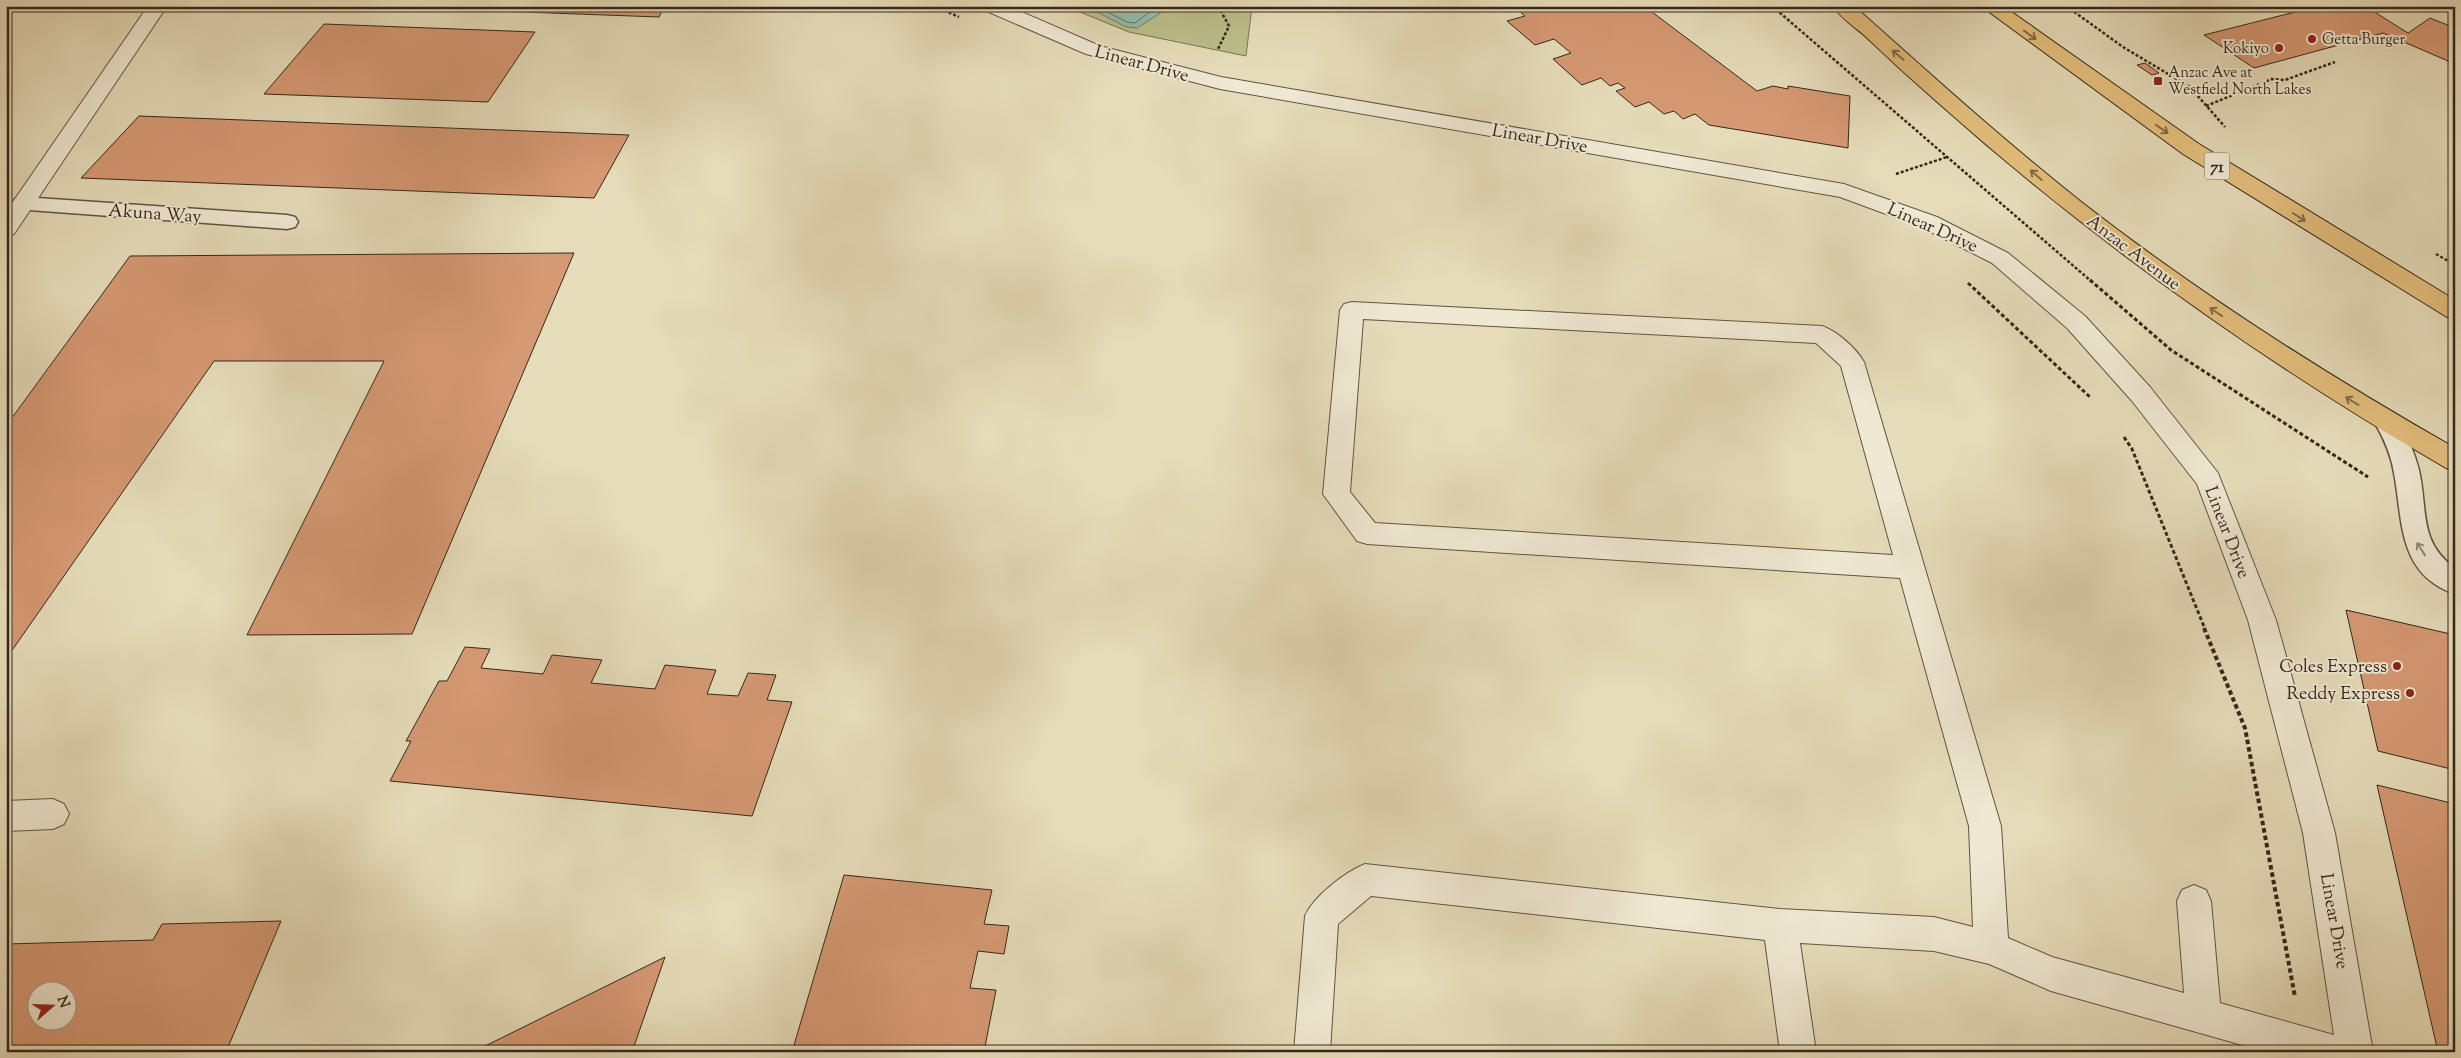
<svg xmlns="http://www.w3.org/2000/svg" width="2461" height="1058" font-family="'Sorts Mill Goudy',serif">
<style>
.green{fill:#bbbf8b;stroke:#787354}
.water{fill:#97bcab;stroke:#708072}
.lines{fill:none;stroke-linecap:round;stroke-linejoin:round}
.shore{stroke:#667264;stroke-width:1}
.building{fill:#d59973;stroke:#35271c;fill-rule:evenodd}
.service-casing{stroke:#615443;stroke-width:3}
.minor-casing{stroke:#615443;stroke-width:2}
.trunk-casing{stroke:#35271c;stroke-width:2}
.path-far2{stroke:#35271c;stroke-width:2.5;stroke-dasharray:3 2;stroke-linecap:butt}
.path-far1{stroke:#35271c;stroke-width:3;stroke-dasharray:4 2.5;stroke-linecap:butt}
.path{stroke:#35271c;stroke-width:4;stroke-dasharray:4.5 3;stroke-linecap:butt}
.service{fill:#efe8d2;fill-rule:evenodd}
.minor{fill:#efe8d2;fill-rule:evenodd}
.trunk{fill:#e3be7c;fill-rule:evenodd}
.oneway{stroke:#836b47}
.oneway2{stroke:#928877}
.poi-dot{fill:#8f2418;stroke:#efe8d2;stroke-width:2}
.labels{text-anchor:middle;stroke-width:4;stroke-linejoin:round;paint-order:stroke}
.far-poi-label{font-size:15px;fill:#35271c;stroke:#efe8d2;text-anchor:start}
.shield{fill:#efe8d2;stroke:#6d6153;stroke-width:1}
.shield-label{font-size:16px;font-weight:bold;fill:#35271c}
.street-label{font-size:18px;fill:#35271c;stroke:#efe8d2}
.poi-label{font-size:18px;fill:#35271c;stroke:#efe8d2;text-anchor:end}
</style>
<rect width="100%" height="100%" fill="#e6dcb9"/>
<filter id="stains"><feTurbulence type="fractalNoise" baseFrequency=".004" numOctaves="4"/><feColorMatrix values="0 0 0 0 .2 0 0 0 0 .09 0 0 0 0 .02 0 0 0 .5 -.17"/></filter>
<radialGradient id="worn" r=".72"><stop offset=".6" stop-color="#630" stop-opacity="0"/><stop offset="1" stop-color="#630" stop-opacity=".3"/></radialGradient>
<!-- green -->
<path class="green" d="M1065 6H1086L1094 12H1162L1164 6H1252L1246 56 1129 32Z"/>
<!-- water -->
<path class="water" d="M1086 6H1164L1162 12 1137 28 1126 27Z"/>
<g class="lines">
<!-- shore -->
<path class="shore" d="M1095 6 1127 22 1135 23 1158 6"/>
</g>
<!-- building -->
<path class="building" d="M358 6H665L659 17Z
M1513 6H1644L1757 91 1773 86 1788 89V86L1850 96 1848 148 1709 125 1695 114 1683 119 1674 111 1664 114 1649 102 1635 107 1616 91 1625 88 1618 83 1610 86 1601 78 1582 85 1553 59 1571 53 1554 39 1535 45 1507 21 1525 16Z
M2319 6H2365L2408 33 2430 18 2455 28V64L2383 33 2254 68 2204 35Z
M324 24 535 32 488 102 264 94Z
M2145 63 2159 73 2152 75 2137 65Z
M139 116 629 135 594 198 81 178Z
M574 253 412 634 247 635 384 361H214L6 659V426L130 256Z
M2346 610 2455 635V770L2378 751Z
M465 647 490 649 481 668 543 674 552 655 602 660 591 683 655 689 665 665 716 670 707 694 738 696 748 673 776 675 767 700 792 702 752 816 390 781 411 741H406L439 681H447Z
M2377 785 2455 804V1052H2438Z
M844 875 992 890 984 924 1009 926 1004 954 978 951 970 988 996 990 984 1052H792Z
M281 921 226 1052H6V944L153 940 162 924ZM38 990H68V1020H38Z
M665 957 632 1052H473Z"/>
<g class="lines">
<defs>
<path id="service" d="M23 197 287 215 295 217 298 222 295 227 287 229 15 209 12 204 15 199Z
M2387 414 2396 417C2406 434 2414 450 2419 470 2428 509 2418 542 2455 568V594C2397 574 2403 520 2394 473 2391 454 2384 439 2375 423L2378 417Z"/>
<path id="minor" d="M148 6H167L14 234 6 236V212Z
M982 6H1008L1100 46 1221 77 1844 184 1937 217 2008 253 2085 316 2150 387 2218 473 2276 620 2335 833 2373 1052H2267L2051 991 1989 964 1934 951 1800 943 1816 1052H1780L1765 940 1371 896 1338 924 1330 1052H1294L1305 916C1313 897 1345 872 1365 864L1780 909 1934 917 1973 927 1969 826 1900 578 1367 544 1357 541 1323 494 1340 310 1344 304 1352 302 1822 326C1837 331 1856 348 1864 362L2001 826 2008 938 2052 957 2184 993 2177 901 2182 890 2194 885 2206 890 2211 901 2220 1003 2334 1035 2303 833 2248 620 2197 484 2132 401 2067 328 1992 263 1921 227 1840 197 1220 89 1086 54 984 10ZM1363 319 1816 343 1841 366 1893 555 1375 523 1350 492Z
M53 799 64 804 69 814 64 824 53 829 6 831V801Z"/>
<path id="trunk" d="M1833 6H1854C1928 72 2002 139 2080 201 2198 293 2325 374 2455 448V471L2446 468C2263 362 2093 241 1935 100 1911 79 1887 57 1864 35 1853 26 1840 17 1833 6Z
M1981 6H2003L2199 144 2455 300V319L2447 317 2183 154Z"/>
</defs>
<!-- service casing -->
<use href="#service" class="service-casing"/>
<!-- minor casing -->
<use href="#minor" class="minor-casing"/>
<!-- trunk casing -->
<use href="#trunk" class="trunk-casing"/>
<!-- path-far2 -->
<path class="path-far2" d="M935 6 959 17
M1218 6 1229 26 1218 49
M1772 6 2091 281
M2066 6 2123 47 2190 87 2225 127
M2206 106 2272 79 2285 80 2335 62
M1896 174 1947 157
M2436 254 2455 265"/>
<!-- path-far1 -->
<path class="path-far1" d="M2090 280 2171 350 2368 477
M1968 283 2091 398
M2124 437 2132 449 2205 629"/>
<!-- path -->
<path class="path" d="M2204 628 2245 728 2295 997"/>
<!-- service -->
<use href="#service" class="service"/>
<!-- minor -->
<use href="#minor" class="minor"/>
<!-- trunk -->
<use href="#trunk" class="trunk"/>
</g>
<!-- one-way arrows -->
<defs><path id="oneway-shaft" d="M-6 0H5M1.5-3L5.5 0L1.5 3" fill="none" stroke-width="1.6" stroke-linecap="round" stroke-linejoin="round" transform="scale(1.25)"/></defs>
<g class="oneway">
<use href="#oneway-shaft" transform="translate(2030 35) rotate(36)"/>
<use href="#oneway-shaft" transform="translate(1898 55) rotate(-139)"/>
<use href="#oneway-shaft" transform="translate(2162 129) rotate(35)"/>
<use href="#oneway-shaft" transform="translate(2036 175) rotate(-139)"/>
<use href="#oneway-shaft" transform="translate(2299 217) rotate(32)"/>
<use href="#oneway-shaft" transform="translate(2216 312) rotate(-146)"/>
<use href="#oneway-shaft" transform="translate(2352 401) rotate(-148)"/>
</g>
<use class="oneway2" href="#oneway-shaft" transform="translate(2421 549) rotate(-122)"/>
<!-- markers -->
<g class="poi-dot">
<circle cx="2312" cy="39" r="5"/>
<circle cx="2279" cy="48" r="5"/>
<rect x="2153" y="76" width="10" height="10" rx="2.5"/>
<circle cx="2397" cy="666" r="5"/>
<circle cx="2410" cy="693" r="5"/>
</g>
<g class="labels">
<!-- far-poi labels -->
<g class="far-poi-label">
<text x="2322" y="44">Getta Burger</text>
<text x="2269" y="53" text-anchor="end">Kokiyo</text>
<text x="2168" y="77">Anzac Ave at<tspan x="2168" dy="17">Westfield North Lakes</tspan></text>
</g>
<!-- shield labels -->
<rect class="shield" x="2204.5" y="152.5" width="25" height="27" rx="4"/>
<g class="shield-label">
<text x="2217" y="172">71</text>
</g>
<!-- street labels -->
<g class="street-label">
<text transform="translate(1142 63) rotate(15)" y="6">Linear Drive</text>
<text transform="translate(1540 138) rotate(10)" y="6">Linear Drive</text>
<text transform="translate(155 213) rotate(4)" y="6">Akuna Way</text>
<text transform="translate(1933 227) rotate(24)" y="6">Linear Drive</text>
<text transform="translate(2134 252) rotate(37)" y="6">Anzac Avenue</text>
<text transform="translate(2228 532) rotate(69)" y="6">Linear Drive</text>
<text transform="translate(2335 921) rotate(80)" y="6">Linear Drive</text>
</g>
<!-- poi labels -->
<g class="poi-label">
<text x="2387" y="672">Coles Express</text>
<text x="2400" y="699">Reddy Express</text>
</g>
</g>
<!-- margin -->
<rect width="2461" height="1058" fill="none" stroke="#e6dcb9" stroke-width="25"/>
<rect x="8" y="8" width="2446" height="1043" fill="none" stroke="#35271c" stroke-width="2.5"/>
<rect x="12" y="12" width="2436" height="1033" fill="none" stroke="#35271c"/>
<!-- north arrow -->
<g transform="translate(52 1006) rotate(70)"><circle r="24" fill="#efe8d2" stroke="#a59b89"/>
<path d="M0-4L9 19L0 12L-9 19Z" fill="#8f2418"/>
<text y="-8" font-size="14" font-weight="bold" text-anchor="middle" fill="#35271c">N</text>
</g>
<rect width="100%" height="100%" filter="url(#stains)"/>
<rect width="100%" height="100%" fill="url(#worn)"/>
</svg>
